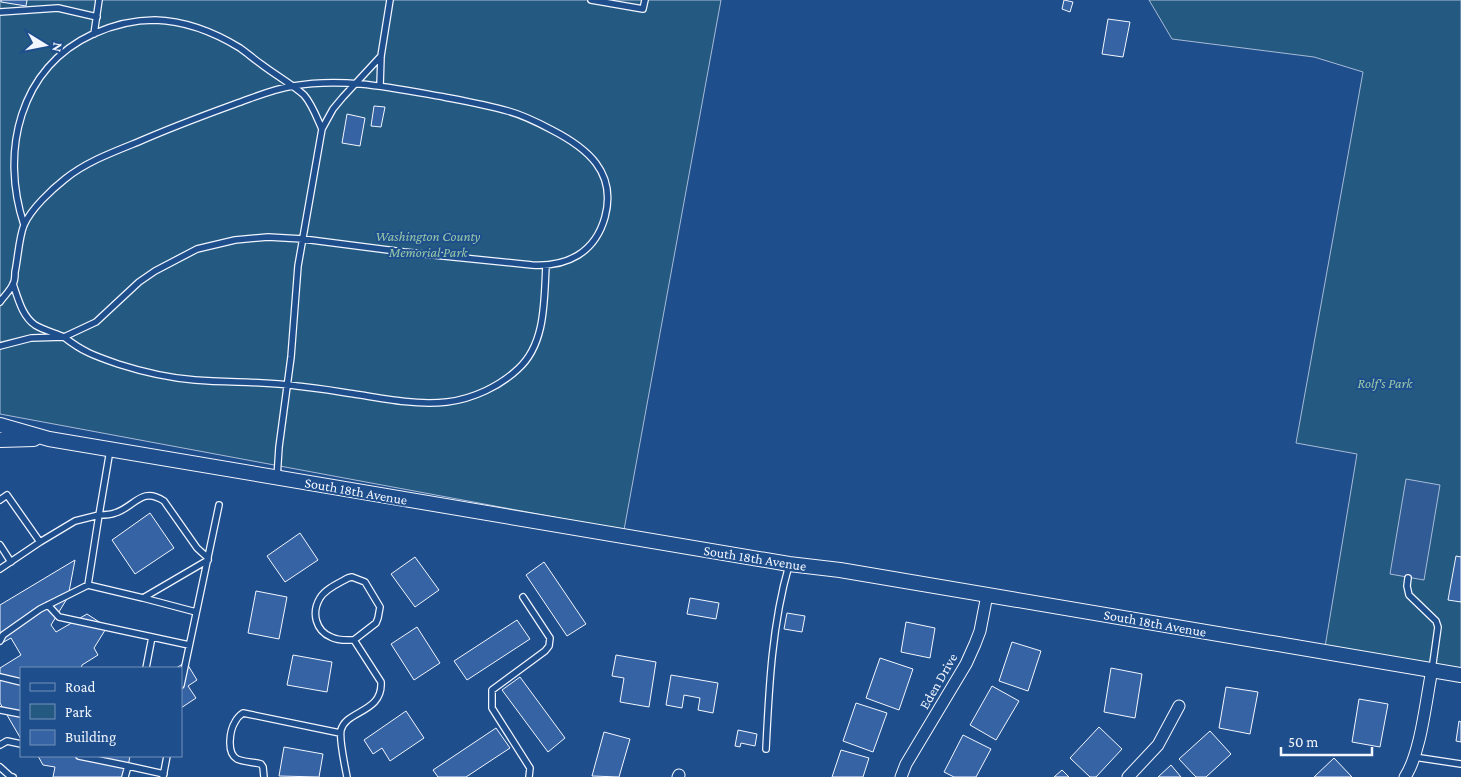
<svg xmlns="http://www.w3.org/2000/svg" width="1461" height="777" font-family="'Crimson Pro',serif">
<style>
.green{fill:#245a82;stroke:#a8bbd7}
.parking{fill:#305b95;stroke:#a8bbd7}
.building{fill:#3563a3;stroke:#f2f6ff}
.lines{fill:none;stroke-linecap:round;stroke-linejoin:round}
.service-casing{stroke:#f2f6ff;stroke-width:8}
.minor-casing{stroke:#f2f6ff;stroke-width:13}
.tertiary-casing{stroke:#f2f6ff;stroke-width:16}
.service{stroke:#1f4e8c;stroke-width:5.5}
.minor{stroke:#1f4e8c;stroke-width:11}
.tertiary{stroke:#1f4e8c;stroke-width:14}
.labels{text-anchor:middle;stroke-width:4;stroke-linejoin:round;paint-order:stroke}
.park-label{font-size:14px;font-style:italic;fill:#97c8a6;stroke:#1f4e8c}
.street-label{font-size:14px;fill:#f2f6ff;stroke:#1f4e8c}
</style>
<rect width="100%" height="100%" fill="#1f4e8c"/>
<!-- green -->
<path class="green" d="M0 0H721L624 530 0 414Z
M1149 0H1461V669L1325 647 1357 454 1296 443 1363 72 1314 57 1172 39Z"/>
<!-- parking -->
<path class="parking" d="M1406 479 1440 485 1424 580 1390 574Z"/>
<!-- building -->
<path class="building" d="M1 0H27L26 6 1 2Z
M1064 0 1073 2 1070 12 1062 9Z
M1108 19 1130 22 1123 57 1102 54Z
M374 106 385 107 381 127 371 126Z
M347 114 365 118 360 146 342 143Z
M150 513 174 548 135 574 112 540Z
M300 533 318 560 285 582 267 556Z
M1456 556 1461 557V602L1448 600Z
M415 557 439 590 415 607 391 574Z
M75 560 68 597 51 625 56 632 87 614 107 627 94 648 98 655 82 665 81 668H21V739L0 703V668L21 655 11 638 0 644V605Z
M544 562 586 624 567 636 526 575Z
M256 591 287 597 279 639 248 633Z
M690 598 719 603 716 619 687 614Z
M787 613 805 616 802 632 784 629Z
M517 620 530 639 467 680 454 661Z
M906 622 935 628 930 658 901 652Z
M417 627 440 663 414 680 391 644Z
M1012 642 1041 651 1028 691 999 681Z
M293 655 332 662 327 692 287 685Z
M616 655 656 662 649 707 620 702 624 678 612 676Z
M880 658 913 669 899 710 866 698Z
M186 662 197 680 188 686 196 698 181 708V668H176Z
M1111 668 1142 674 1135 718 1104 712Z
M671 675 718 683 713 713 698 710 700 698 684 695 682 708 666 705Z
M520 677 565 738 548 752 502 690Z
M992 686 1019 701 996 740 970 725Z
M1226 687 1258 692 1250 734 1219 728Z
M1359 699 1388 704 1380 747 1352 742Z
M856 703 887 713 873 752 843 741Z
M406 711 424 738 390 761 382 748 373 754 364 740Z
M1459 721 1461 722V742L1456 741Z
M1099 727 1122 749 1096 777H1090L1070 758Z
M496 728 510 748 466 777H438L433 770Z
M738 730 757 734 755 746 741 743 740 747 735 746Z
M1210 731 1231 754 1206 777H1196L1179 759Z
M604 732 630 739 619 777 592 776Z
M963 735 991 749 976 777H954L944 772Z
M284 747 323 754 319 777 279 776Z
M841 750 869 758 863 777H832Z
M38 756H130L126 777H53L55 767 43 765Z
M1334 758 1352 777H1314Z
M1171 765 1181 777H1158Z
M1062 770 1069 777H1054Z"/>
<g class="lines">
<defs>
<path id="service" d="M591 0 643 9 645 0
M0 12 58 8 97 17
M94 34 99 0
M380 86 381 56 390 0
M24 225C0 152 19 68 93 34 113 25 133 20 155 20 186 21 214 32 240 48 247 53 254 59 261 64 274 74 293 85 304 95 312 104 317 118 322 129
M0 302C4 296 10 291 13 284 15 281 15 276 15 272 18 258 19 237 24 225 31 209 51 190 65 179 86 162 113 152 138 142 170 128 202 116 235 104 255 97 273 89 293 86 344 77 393 88 444 97 465 101 487 105 508 111 523 115 537 122 552 130 587 148 617 172 605 217 595 253 567 267 532 265L404 252 303 239 268 237 235 240 197 249 155 271 139 282 96 322 64 337C55 333 43 330 35 325 22 316 18 298 13 284
M0 346 31 338 64 337C83 352 95 356 118 364 143 372 169 378 195 380 229 383 263 381 297 386 319 388 340 392 361 395 390 400 418 405 447 402 473 399 500 386 518 369 546 344 544 300 546 266
M277 478 279 447 291 357 298 266 322 129 333 109 343 97 381 56
M0 500 7 495 40 542
M0 545 11 562
M0 569 40 542 75 521 99 515 110 450
M352 577 365 582 380 607 378 618 376 623 354 640C347 640 338 641 331 637 316 631 311 613 320 598 325 589 339 583 348 578Z
M1408 578 1407 586 1409 595 1436 621 1438 627 1432 670
M88 585 143 598 208 560
M523 597 550 638 549 646 545 651 492 690V708L530 768 529 777
M143 598 196 612
M48 605 59 617 152 637 146 668
M152 637 189 645
M0 641 3 635 40 609 88 585 99 515C104 515 110 515 115 513 135 507 141 486 164 501L197 548 208 558
M0 677 21 682
M181 685 219 505
M0 710 21 714
M0 745 7 741 21 744
M766 749C769 687 772 624 789 565
M79 756 128 766 125 777
M1414 757 1461 764
M128 766 164 774
M0 767 10 776 13 777
M163 777 167 756
M264 777 263 767 261 764C254 762 243 762 237 759 226 753 230 730 235 722 237 718 240 715 243 713L340 733
M347 777C345 766 339 740 341 730 346 710 383 713 381 682L354 640"/>
<path id="minor" d="M678 777 679 775
M901 777 906 764 966 664 975 644 980 631 987 595
M1128 777 1158 745 1179 706
M1405 777C1421 753 1426 699 1432 670"/>
<path id="tertiary" d="M0 425 49 439 789 564 840 570 1461 675
M0 440 34 439"/>
</defs>
<!-- service casing -->
<use href="#service" class="service-casing"/>
<!-- minor casing -->
<use href="#minor" class="minor-casing"/>
<!-- tertiary casing -->
<use href="#tertiary" class="tertiary-casing"/>
<!-- service -->
<use href="#service" class="service"/>
<!-- minor -->
<use href="#minor" class="minor"/>
<!-- tertiary -->
<use href="#tertiary" class="tertiary"/>
</g>
<g class="labels">
<!-- park labels -->
<g class="park-label">
<text x="428" y="241">Washington County<tspan x="428" dy="16">Memorial Park</tspan></text>
<text x="1385" y="388">Rolf's Park</text>
</g>
<!-- street labels -->
<g class="street-label">
<text transform="translate(356 491) rotate(10)" y="5">South 18th Avenue</text>
<text transform="translate(755 558) rotate(9)" y="5">South 18th Avenue</text>
<text transform="translate(1155 623) rotate(10)" y="5">South 18th Avenue</text>
<text transform="translate(938 681) rotate(-60)" y="5">Eden Drive</text>
</g>
</g>
<!-- legend -->
<rect x="20" y="667" width="162" height="90" fill="#1f4e8c" stroke="#7391ba"/>
<rect x="30" y="683" width="25" height="8" fill="#1f4e8c" stroke="#7391ba"/>
<text x="65" y="692" font-size="15" fill="#f2f6ff">Road</text>
<rect x="30" y="704" width="25" height="15" fill="#245a82" stroke="#7391ba"/>
<text x="65" y="717" font-size="15" fill="#f2f6ff">Park</text>
<rect x="30" y="730" width="25" height="15" fill="#3563a3" stroke="#7391ba"/>
<text x="65" y="742" font-size="15" fill="#f2f6ff">Building</text>
<!-- north arrow -->
<g transform="translate(45 45) rotate(100)" stroke="#1f4e8c" stroke-width="4" paint-order="stroke">
<path d="M0-4L9 19L0 12L-9 19Z" fill="#f2f6ff"/>
<text y="-8" font-size="14" font-weight="bold" text-anchor="middle" fill="#f2f6ff">N</text>
</g>
<!-- scale -->
<path d="M1281 747v8h91v-8" fill="none" stroke="#f2f6ff" stroke-width="2.5"/>
<text x="1288" y="747" font-size="15" fill="#f2f6ff" stroke="#1f4e8c" stroke-width="4" paint-order="stroke">50 m</text>
</svg>
